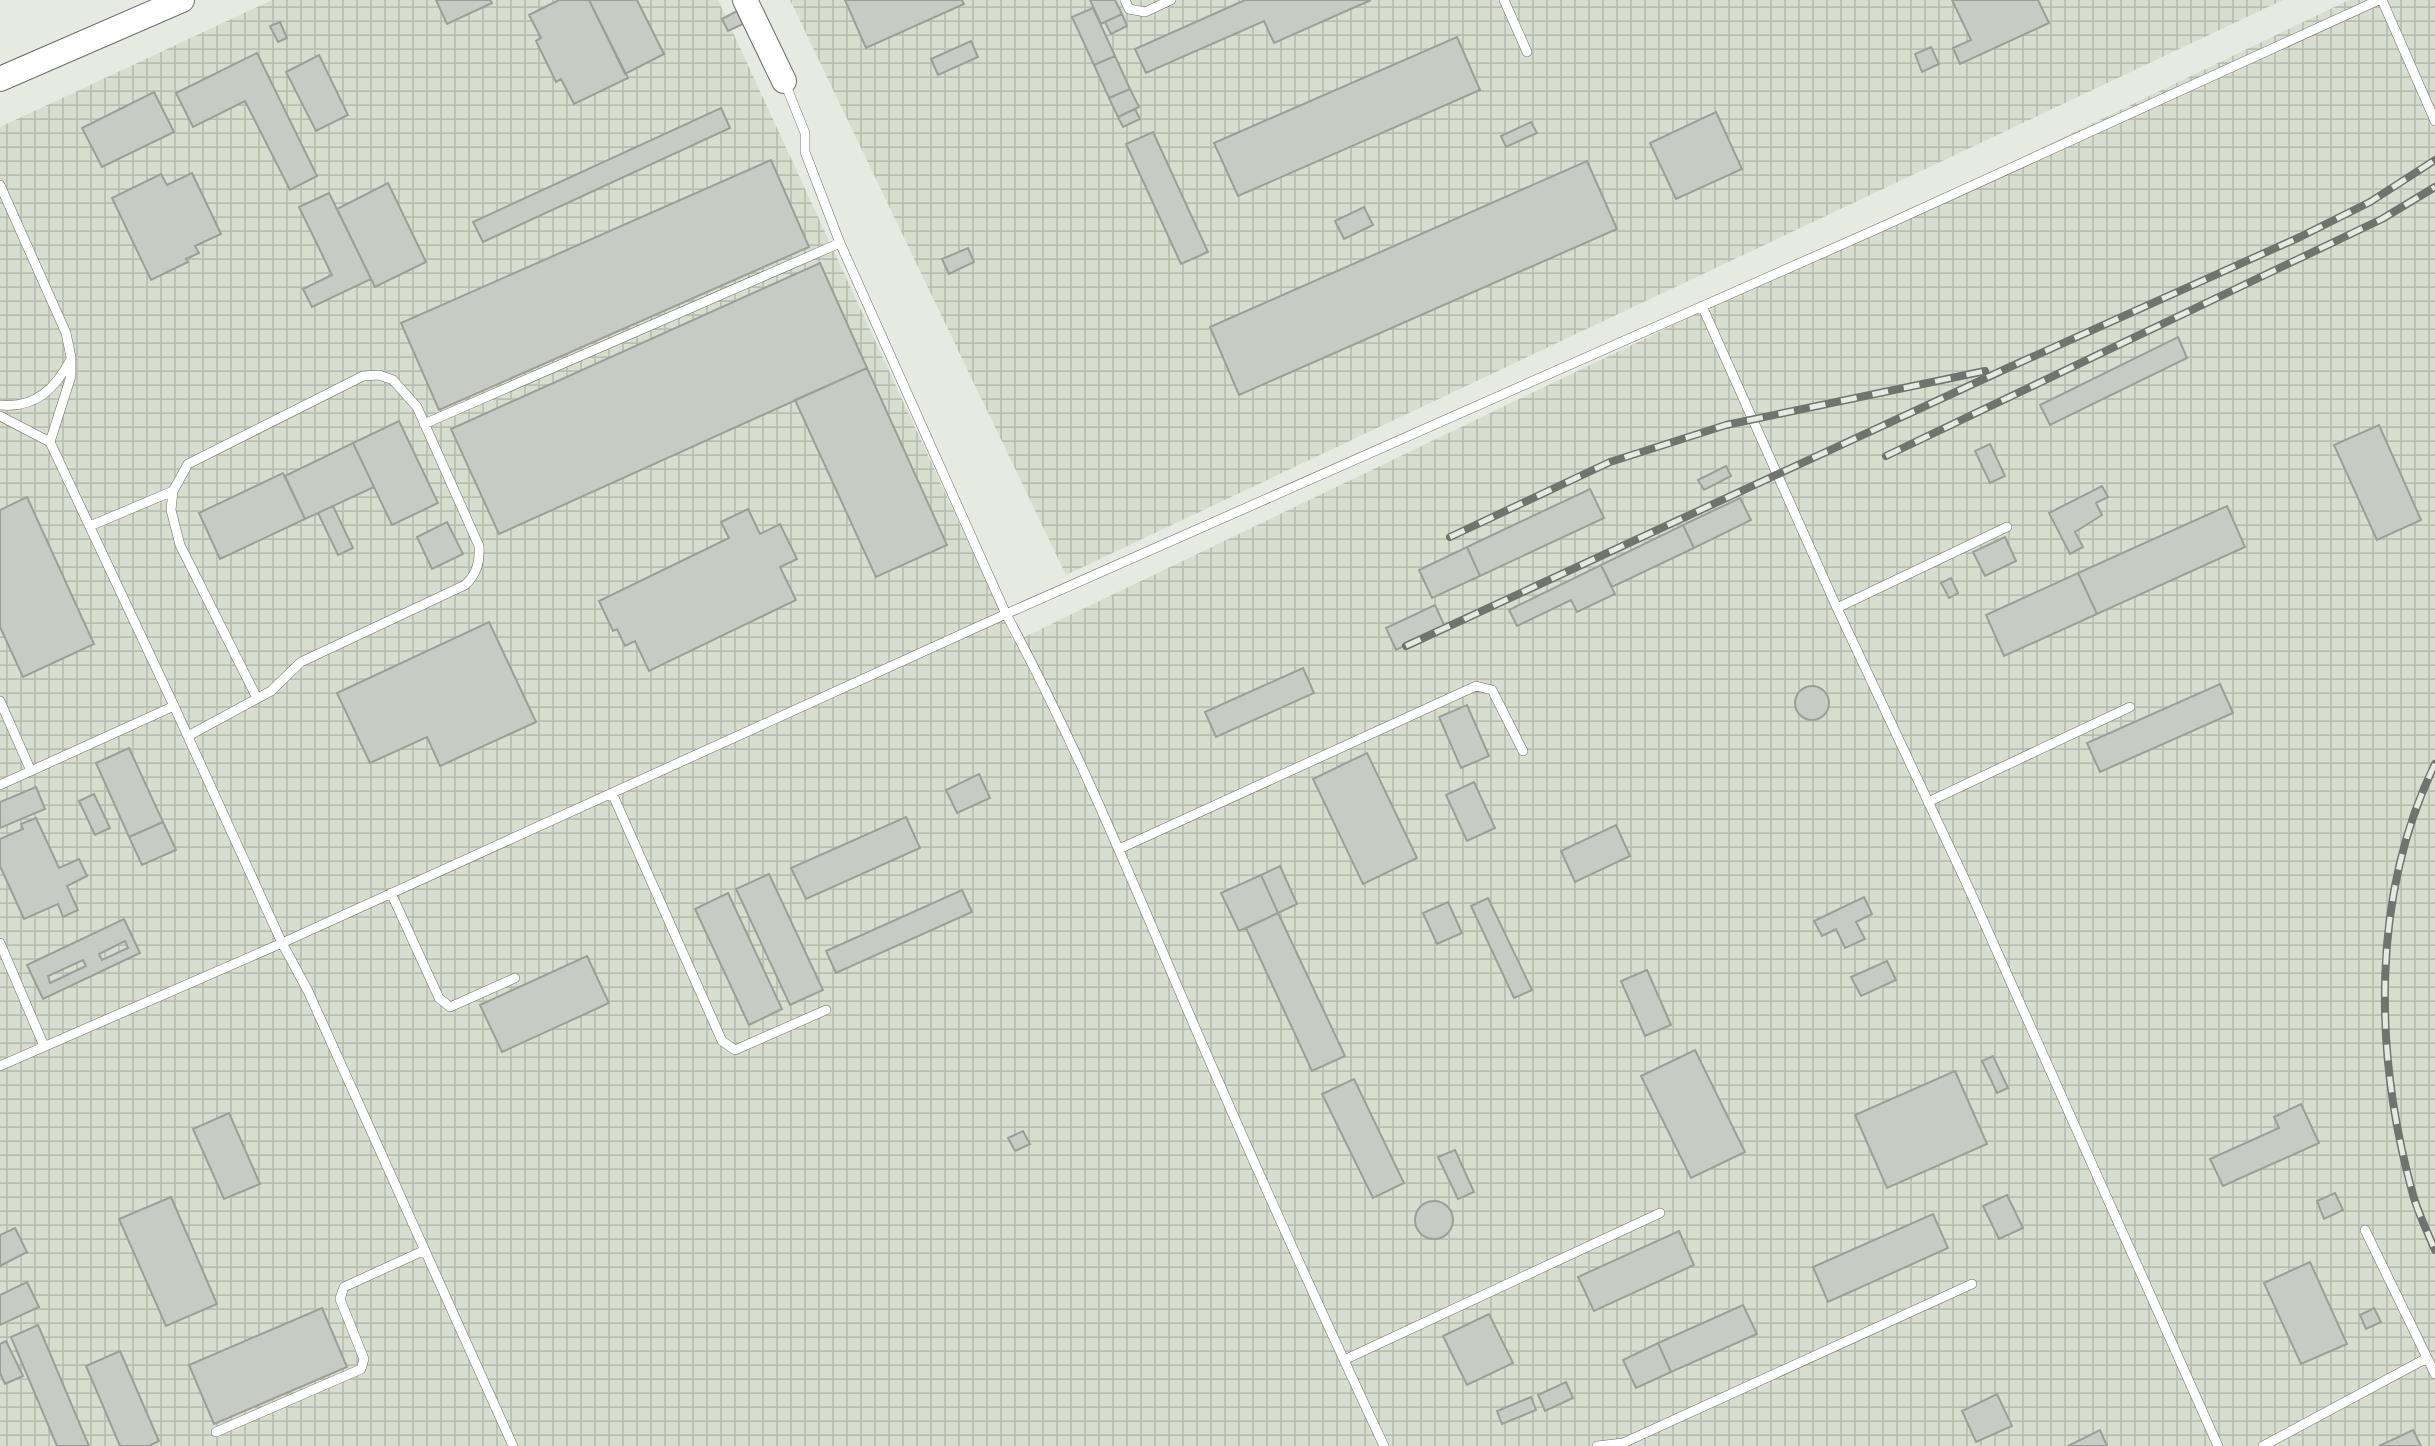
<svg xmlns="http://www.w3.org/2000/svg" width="2435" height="1446" font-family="Montserrat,sans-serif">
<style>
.industrial{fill:url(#industrial-grid)}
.building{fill:#c7cbc3;stroke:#9c9f98;stroke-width:2;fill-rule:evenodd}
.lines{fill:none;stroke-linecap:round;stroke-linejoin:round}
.lane-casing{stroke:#6c6f68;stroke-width:10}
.secondary-casing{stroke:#6c6f68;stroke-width:26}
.lane{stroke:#fff;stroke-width:9}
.secondary{stroke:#fff;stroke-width:24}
.rail-casing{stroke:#71736d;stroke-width:8}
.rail{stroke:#e6eae1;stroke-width:5;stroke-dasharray:16;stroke-linecap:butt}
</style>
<defs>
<pattern id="industrial-grid" width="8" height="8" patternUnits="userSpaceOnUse" patternTransform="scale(1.75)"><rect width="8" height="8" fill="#d8decf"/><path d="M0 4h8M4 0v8" fill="none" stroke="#b9beb1"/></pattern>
</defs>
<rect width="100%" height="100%" fill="#e6eae1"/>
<!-- industrial -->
<path class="industrial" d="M272 0H718L1014 642 2349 0H2435V1446H0V127Z
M790 0H2283L1066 575Z"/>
<!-- building -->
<path class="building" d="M436 0H490L492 3 447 24Z
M559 0H589L628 78 574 104 561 79 556 82 536 41 541 38 529 15Z
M589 0H637L664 54 625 74Z
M845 0H962L964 4 866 48Z
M1090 0H1115L1122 14 1101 24Z
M1245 0H1371L1274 43 1264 21 1146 73 1135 49Z
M1952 0H2038L2049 23 1960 64 1953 48 1971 40Z
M1093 8 1115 56 1094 65 1072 17Z
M737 11 743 24 728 31 722 19Z
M1122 14 1127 26 1111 34 1105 22Z
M280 22 287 38 278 42 270 26Z
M1457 37 1480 90 1238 196 1214 143Z
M971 41 978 57 938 75 931 59Z
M1931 47 1939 64 1922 72 1915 54Z
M257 53 317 176 290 190 245 101 193 127 176 93Z
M319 55 348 115 316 131 286 72Z
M1115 56 1130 89 1109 98 1094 65Z
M1130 89 1139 107 1118 117 1109 98Z
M154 92 174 132 102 167 82 128Z
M721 108 730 128 483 242 473 222Z
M1135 109 1140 119 1123 127 1118 117Z
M1716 112 1742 169 1676 199 1650 143Z
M1531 122 1537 133 1506 147 1501 136Z
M1153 132 1208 252 1181 264 1126 144Z
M771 160 809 247 439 410 401 323Z
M1587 161 1617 229 1239 395 1210 327Z
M192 173 221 234 195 246 199 253 186 259 188 262 151 280 112 198 161 174 167 185Z
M388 183 426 262 375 287 337 209Z
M329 193 371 279 312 307 303 289 332 275 299 207Z
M1364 207 1373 225 1344 239 1335 221Z
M968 248 974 262 949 274 942 259Z
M820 263 867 368 499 534 451 429Z
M2178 337 2187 358 2050 425 2040 405Z
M867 368 947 545 876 577 795 400Z
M399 421 438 503 392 525 353 443Z
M2379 425 2421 520 2377 540 2334 445Z
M353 443 374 487 305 519 285 476Z
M1990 444 2005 476 1990 483 1975 451Z
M1726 466 1731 476 1704 490 1698 480Z
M283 473 305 519 220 559 199 513Z
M2102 486 2108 497 2096 503 2102 515 2075 532 2083 547 2070 554 2049 513Z
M1590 489 1604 518 1480 576 1467 547Z
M27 497 94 644 23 677 0 627V510Z
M1740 498 1751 520 1694 548 1683 525Z
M333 506 353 548 338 555 318 513Z
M2227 506 2245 547 2097 614 2078 573Z
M748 509 760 534 780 524 797 559 780 567 796 600 649 671 635 641 625 646 617 629 613 631 599 601 729 538 721 522Z
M447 522 463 554 432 569 417 537Z
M1683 525 1694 548 1612 587 1601 565Z
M2005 537 2016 561 1985 576 1973 552Z
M1467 547 1480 576 1432 598 1419 570Z
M1601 565 1615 594 1577 612 1571 600 1517 626 1509 610Z
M2078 573 2097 614 2004 656 1986 615Z
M1951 578 1958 593 1949 598 1941 583Z
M1435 605 1445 627 1396 650 1386 628Z
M489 622 536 722 440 766 427 737 370 763 337 693Z
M1303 668 1314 693 1216 737 1205 712Z
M2220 684 2233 713 2100 772 2087 743Z
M1795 703a17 17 0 1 1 34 0a17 17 0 1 1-34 0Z
M1467 705 1489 756 1461 768 1439 717Z
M129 748 163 822 129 837 96 763Z
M1367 753 1417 858 1363 884 1313 779Z
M979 774 990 798 957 813 946 790Z
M1474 782 1495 828 1467 841 1446 795Z
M36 787 45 809 0 828V802Z
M94 794 110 828 95 835 79 801Z
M906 817 920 848 806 899 791 868Z
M36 818 59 868 79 859 87 876 67 886 78 910 63 917 58 904 24 919 0 866V839L23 829 21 824Z
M163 822 176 850 142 865 129 837Z
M1616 825 1630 856 1575 882 1561 851Z
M1280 866 1297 904 1278 913 1261 875Z
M769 874 823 990 790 1005 736 889Z
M1261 875 1278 913 1239 931 1221 893Z
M962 890 972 912 836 973 826 951Z
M728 893 782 1009 749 1025 695 909Z
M1864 897 1872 914 1856 922 1865 939 1845 948 1836 929 1822 936 1814 921Z
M1488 898 1532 990 1514 998 1471 906Z
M1448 902 1462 933 1437 944 1423 913Z
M1278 913 1345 1056 1312 1071 1246 928Z
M124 919 140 953 43 999 27 965ZM125 941 128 948 102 960 99 954ZM83 960 86 966 50 983 48 976Z
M587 956 609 1003 502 1052 480 1005Z
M1887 961 1896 980 1861 996 1851 977Z
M1647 970 1671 1025 1645 1036 1621 981Z
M1695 1050 1745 1152 1691 1178 1641 1076Z
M1993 1056 2008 1088 1997 1093 1982 1061Z
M1955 1071 1987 1144 1887 1188 1855 1115Z
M1354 1079 1404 1183 1373 1198 1322 1094Z
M2301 1104 2319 1143 2223 1186 2210 1159 2279 1128 2274 1117Z
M229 1113 260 1184 224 1199 193 1129Z
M1023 1131 1030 1144 1015 1151 1008 1138Z
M1455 1150 1474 1192 1458 1199 1438 1157Z
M2335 1193 2343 1210 2324 1219 2317 1201Z
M2007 1195 2023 1228 1999 1239 1983 1206Z
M171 1197 217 1304 166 1326 119 1219Z
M1415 1220a19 19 0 1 1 38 0a19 19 0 1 1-38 0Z
M1933 1214 1948 1248 1828 1302 1813 1267Z
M15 1228 27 1252 0 1266V1235Z
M1679 1231 1694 1265 1594 1311 1578 1277Z
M2310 1262 2347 1344 2301 1364 2264 1283Z
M27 1282 39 1307 0 1325V1295Z
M1743 1305 1757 1334 1671 1372 1658 1343Z
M322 1308 347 1367 214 1424 189 1365Z
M2374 1308 2381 1322 2366 1329 2360 1315Z
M1489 1314 1513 1363 1467 1385 1443 1336Z
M38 1325 89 1446H57L11 1337Z
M6 1341 23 1376 5 1384 0 1373V1344Z
M1658 1343 1671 1372 1636 1388 1623 1360Z
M120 1351 159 1441 149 1446H120L86 1366Z
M1566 1382 1573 1398 1545 1411 1538 1395Z
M1997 1394 2012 1426 1976 1442 1962 1411Z
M1531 1397 1536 1410 1502 1424 1497 1411Z
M2100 1430 2107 1446H2068Z
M2413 1430 2421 1446H2379Z"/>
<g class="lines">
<defs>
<path id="lane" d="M1125 0 1129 9 1145 12 1171 0
M1504 0 1527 52
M2382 0 2435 121
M785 83 805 133V152L840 243 1006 614C1068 729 1119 849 1170 969 1238 1129 1310 1288 1384 1446
M0 185 66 333 71 357V376L50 442
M1702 306 1837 608 1965 880 2218 1446
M0 405C35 409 56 388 71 359
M0 416 50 442 174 706 282 943 308 991 513 1446
M424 424 840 243
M173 491 171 510 180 545 257 698
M90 526 173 491 188 464 363 376 379 375 393 380 417 407 479 546C480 562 477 574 465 585L301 662 271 691 188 736
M1837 608 2007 527
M0 701 31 771
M0 785 174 706
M612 793 722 1041 735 1050 826 1010
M1928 802 2130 707
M1119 849 1476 686 1492 690 1523 751
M391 893 439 998 450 1007 515 978
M0 943 44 1046
M0 1066 282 943 1006 614 1877 229 2379 0
M2365 1230 2435 1374
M1344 1360 1660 1213
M216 1432 361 1369 364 1359 340 1299 344 1287 425 1250
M1597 1446 1623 1443 1972 1284
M2263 1446 2427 1358"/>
<path id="secondary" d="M745 0 784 81
M0 79 182 0"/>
</defs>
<!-- lane casing -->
<use href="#lane" class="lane-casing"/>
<!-- secondary casing -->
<use href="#secondary" class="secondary-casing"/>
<!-- lane -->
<use href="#lane" class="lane"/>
<!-- secondary -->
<use href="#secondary" class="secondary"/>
<defs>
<path id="rail" d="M1886 456 2382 219 2435 187
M1450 537 1610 462 1726 425 1985 371
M1406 646 2012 366 2300 237 2370 202 2435 160
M2435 764C2371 896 2374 1052 2412 1191 2417 1211 2427 1231 2435 1250"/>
</defs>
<!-- rail casing -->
<use href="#rail" class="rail-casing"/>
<!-- rail -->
<use href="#rail" class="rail"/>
</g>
</svg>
